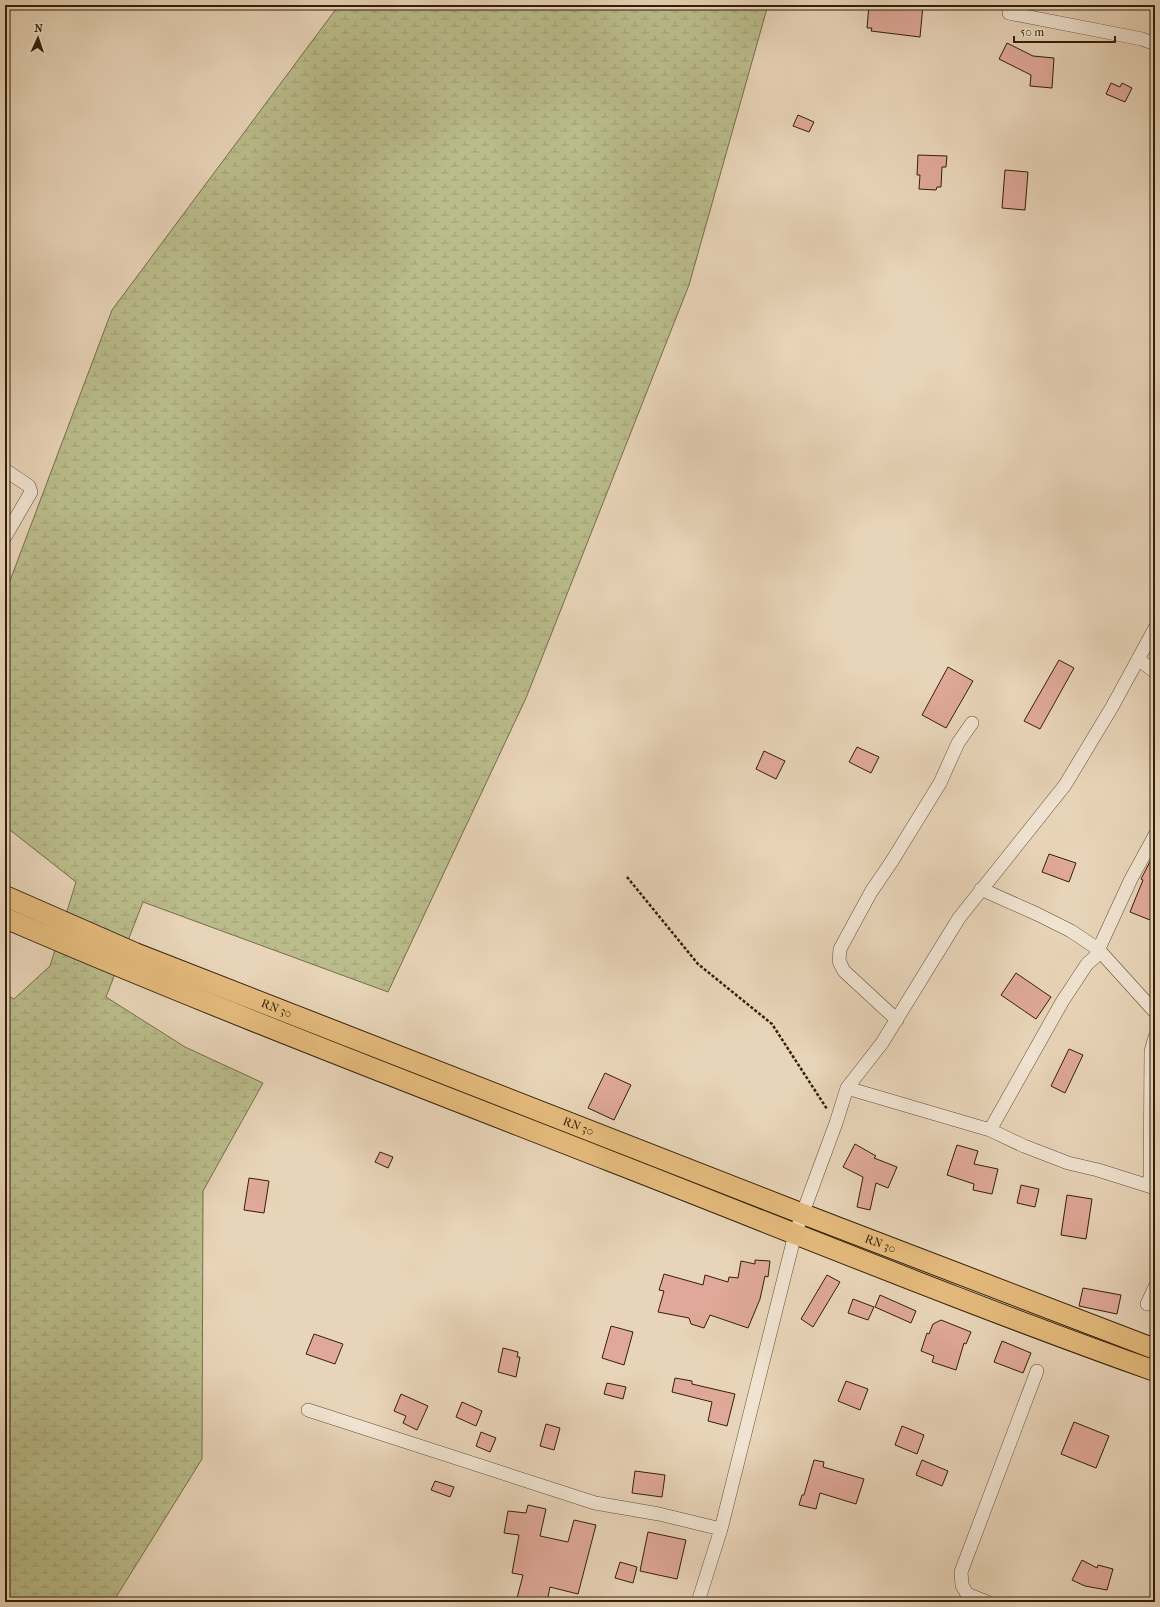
<svg xmlns="http://www.w3.org/2000/svg" width="1160" height="1607" font-family="'IM FELL French Canon',serif">
<style>
.wetland{fill:url(#wetland-marsh);stroke:#766e4a}
.building{fill:#dfa898;stroke:#321f08}
.lines{fill:none;stroke-linecap:round;stroke-linejoin:round}
.minor-casing{stroke:#604c34;stroke-width:14}
.primary-casing{stroke:#321f08;stroke-width:22}
.path{stroke:#321f08;stroke-width:2.5;stroke-dasharray:3 2;stroke-linecap:butt}
.minor{stroke:#f0e3d1;stroke-width:13}
.primary{stroke:#e4ba7c;stroke-width:20}
.labels{text-anchor:middle;stroke-width:3;stroke-linejoin:round;paint-order:stroke}
.street-label{font-size:12px;fill:#321f08;stroke:#f0e3d1}
</style>
<defs>
<pattern id="wetland-marsh" width="20" height="14" patternUnits="userSpaceOnUse"><rect width="20" height="14" fill="#babc8b"/><path d="M1 5h8M5 5V1M11 12h8M15 12V8" fill="none" stroke="#a0a176"/></pattern>
</defs>
<rect width="100%" height="100%" fill="#e8d4b8"/>
<filter id="stains"><feTurbulence type="fractalNoise" baseFrequency=".005" numOctaves="4"/><feColorMatrix values="0 0 0 0 .2 0 0 0 0 .09 0 0 0 0 .02 0 0 0 .5 -.17"/></filter>
<radialGradient id="worn" r=".72"><stop offset=".6" stop-color="#630" stop-opacity="0"/><stop offset="1" stop-color="#630" stop-opacity=".3"/></radialGradient>
<!-- wetland -->
<path class="wetland" d="M339 5H768L689 285 526 698 388 992 143 902 106 997 185 1047 263 1083 203 1191 202 1459 113 1602H5V994L14 999 50 966 76 882 5 826V594L112 310Z"/>
<!-- building -->
<path class="building" d="M869 5H923L920 37 871 31 872 28H867Z
M1007 43 1033 56 1054 58 1052 88 1030 86 1031 75 999 59Z
M1111 83 1120 87 1122 83 1132 88 1125 102 1106 94Z
M798 115 814 122 809 132 793 126Z
M918 155 947 156 946 167H942L941 187H937L936 190 919 189 920 175H917Z
M1005 170 1028 172 1025 210 1002 208Z
M1059 660 1074 668 1040 729 1024 721Z
M948 667 973 681 946 728 922 715Z
M857 747 879 757 871 773 849 762Z
M764 751 785 761 776 779 756 769Z
M1155 852V922L1130 912 1143 880 1141 879Z
M1049 854 1076 863 1069 882 1042 872Z
M1016 973 1051 997 1036 1019 1001 995Z
M1069 1049 1083 1055 1065 1093 1051 1086Z
M605 1073 631 1085 614 1120 588 1108Z
M855 1144 876 1156 874 1158 897 1167 888 1188 876 1183 870 1210 857 1207 863 1177 843 1167Z
M957 1145 978 1151 974 1164 998 1169 992 1194 973 1190 974 1184 947 1175Z
M380 1152 393 1157 388 1168 375 1162Z
M249 1178 269 1181 264 1213 244 1210Z
M1021 1185 1039 1189 1035 1207 1017 1203Z
M1067 1195 1092 1199 1086 1239 1061 1235Z
M755 1260 770 1261 768 1277 765 1276 760 1299 748 1328 710 1315 704 1328 691 1324 689 1318 658 1312 664 1291 659 1290 664 1274 703 1285 705 1275 728 1282 729 1277 738 1278 741 1261 755 1264Z
M827 1275 840 1282 813 1327 801 1319Z
M1083 1288 1121 1295 1117 1314 1079 1306Z
M880 1295 916 1311 911 1323 875 1307Z
M853 1299 874 1307 868 1320 848 1313Z
M941 1320 971 1332 966 1344 964 1343 956 1370 932 1362 934 1356 921 1351 927 1333 929 1334 933 1324Z
M611 1326 633 1332 624 1365 602 1358Z
M314 1334 343 1344 335 1364 306 1354Z
M1002 1341 1031 1353 1023 1373 994 1362Z
M503 1348 518 1352 517 1357H520L516 1377 498 1372Z
M675 1378 692 1381V1384L735 1394 727 1426 708 1421 712 1402 672 1392Z
M846 1381 868 1389 860 1410 838 1401Z
M607 1383 626 1387 623 1399 604 1394Z
M401 1394 428 1406 417 1430 403 1423 406 1416 394 1411Z
M462 1402 482 1411 476 1426 456 1417Z
M1074 1422 1109 1436 1096 1468 1061 1454Z
M546 1424 560 1428 554 1450 540 1446Z
M902 1426 924 1435 917 1454 895 1445Z
M481 1432 496 1438 490 1452 476 1446Z
M814 1460 824 1462 823 1467 864 1479 856 1504 820 1493 816 1509 799 1505 802 1495H804Z
M922 1460 948 1471 942 1486 916 1475Z
M635 1471 665 1475 662 1497 632 1493Z
M435 1481 454 1487 450 1497 431 1490Z
M528 1505 546 1509 540 1536 568 1542 574 1520 596 1525 578 1594 550 1587 547 1602H516L523 1575 512 1573 519 1535 504 1533 508 1511 526 1513Z
M648 1532 686 1540 677 1579 640 1571Z
M1082 1560 1097 1568 1098 1565 1113 1569 1107 1590 1085 1586 1072 1580Z
M620 1562 637 1567 633 1583 615 1578Z"/>
<g class="lines">
<defs>
<path id="minor" d="M1009 13 1142 39 1155 44
M5 470 29 486 31 492 5 537
M1138 659 1155 672
M981 889 1037 914 1071 931 1098 949 1155 1012
M897 1020 844 971 839 961 840 949 871 892 892 861 940 783 958 743 972 723
M847 1088 990 1130 1024 1146 1068 1163 1098 1170 1155 1188
M990 1130 1062 1002 1087 964 1095 957 1131 879 1155 835
M1150 1186 1151 1051 1155 1037
M1147 1304 1155 1287
M308 1410 595 1503 659 1514 721 1529
M698 1602 721 1529 795 1234 836 1123 847 1088 882 1043 959 918 1065 785 1112 707 1155 628
M987 1602 967 1594 962 1585 961 1572 1037 1371"/>
<g id="primary">
<path id="s1" d="M5 896 135 953 803 1214 1155 1349"/>
<path d="M5 918C204 1004 408 1082 610 1161 792 1232 972 1306 1155 1371"/>
</g>
</defs>
<!-- minor casing -->
<use href="#minor" class="minor-casing"/>
<!-- primary casing -->
<use href="#primary" class="primary-casing"/>
<!-- path -->
<path class="path" d="M627 877 698 964 772 1024 827 1109"/>
<!-- minor -->
<use href="#minor" class="minor"/>
<!-- primary -->
<use href="#primary" class="primary"/>
</g>
<g class="labels">
<!-- street labels -->
<g class="street-label">
<text dy="4" stroke="none"><textPath href="#s1" startOffset="294">RN 30</textPath></text>
<text dy="4" stroke="none"><textPath href="#s1" startOffset="618">RN 30</textPath></text>
<text dy="4" stroke="none"><textPath href="#s1" startOffset="942">RN 30</textPath></text>
</g>
</g>
<!-- margin -->
<rect width="1160" height="1607" fill="none" stroke="#e8d4b8" stroke-width="20"/>
<rect x="6" y="6" width="1148" height="1595" fill="none" stroke="#321f08" stroke-width="2"/>
<rect x="10" y="10" width="1140" height="1587" fill="none" stroke="#321f08"/>
<!-- north arrow -->
<g transform="translate(38 38) rotate(3)" stroke="#f0e3d1" stroke-width="3" paint-order="stroke">
<path d="M0-3L7 15L0 10L-7 15Z" fill="#321f08"/>
<text y="-6" font-size="11" font-weight="bold" text-anchor="middle" fill="#321f08">N</text>
</g>
<!-- scale -->
<path d="M1014 36v6h101v-6" fill="none" stroke="#321f08" stroke-width="2"/>
<text x="1020" y="36" font-size="12" fill="#321f08" stroke="#f0e3d1" stroke-width="3" paint-order="stroke">50 m</text>
<rect width="100%" height="100%" filter="url(#stains)"/>
<rect width="100%" height="100%" fill="url(#worn)"/>
</svg>
